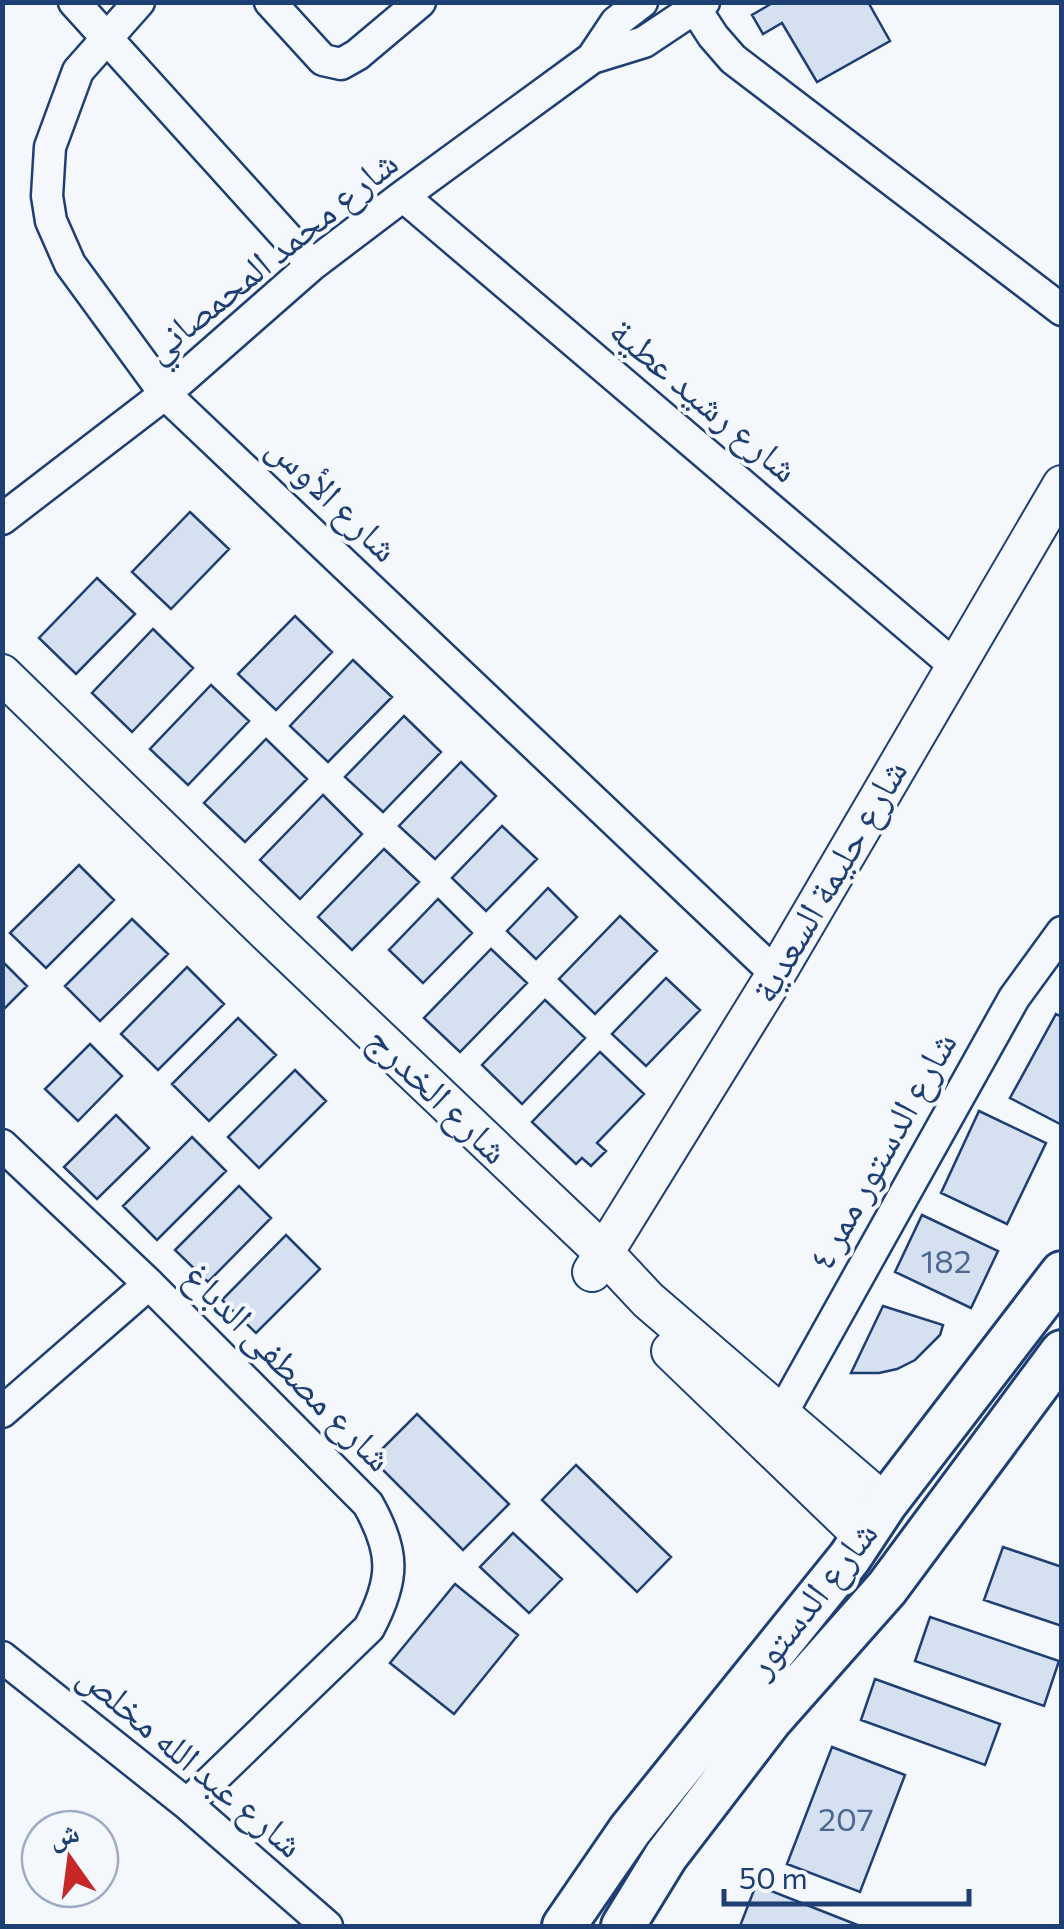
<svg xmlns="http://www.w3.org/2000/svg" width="1064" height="1929" font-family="Commissioner,'Noto Naskh Arabic',sans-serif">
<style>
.building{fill:#d5e0f0;stroke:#1d3f73;stroke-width:2.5}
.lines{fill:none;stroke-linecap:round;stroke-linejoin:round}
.minor-casing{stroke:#1d3f73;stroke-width:35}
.tertiary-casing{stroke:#1d3f73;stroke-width:42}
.secondary-casing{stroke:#1d3f73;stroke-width:48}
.minor{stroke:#f4f7fb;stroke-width:30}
.tertiary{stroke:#f4f7fb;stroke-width:38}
.secondary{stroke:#f4f7fb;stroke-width:42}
.labels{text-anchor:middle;stroke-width:8;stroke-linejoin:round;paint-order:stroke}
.number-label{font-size:32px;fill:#4b6792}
.street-label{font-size:38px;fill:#1d3f73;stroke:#f4f7fb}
</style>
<rect width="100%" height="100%" fill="#f4f7fb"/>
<!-- building -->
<path class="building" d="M774 2H868L890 41 817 82 782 23 763 34 752 15Z
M190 512 229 549 171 609 132 572Z
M97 578 135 614 76 674 39 638Z
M295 616 332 652 276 710 238 674Z
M153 629 193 668 132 732 92 693Z
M353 660 392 697 328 762 290 726Z
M211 685 249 721 188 785 150 749Z
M404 716 441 752 383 812 345 777Z
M266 739 307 779 245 842 204 803Z
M461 762 496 796 435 859 399 826Z
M323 795 362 834 300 899 260 860Z
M502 826 537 859 486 911 452 878Z
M384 849 419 882 352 950 318 917Z
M79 865 114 900 46 968 10 933Z
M548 888 577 917 536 959 507 931Z
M438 899 472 933 423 983 389 950Z
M620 916 657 951 595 1014 559 979Z
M132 919 168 954 100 1021 65 986Z
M491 949 527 983 460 1052 424 1018Z
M2 961 27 986 2 1011Z
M187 967 224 1004 158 1070 121 1034Z
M666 978 700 1010 646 1066 612 1034Z
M545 1000 585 1038 522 1104 482 1065Z
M1056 1014 1062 1017V1125L1010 1098Z
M238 1018 276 1055 209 1121 172 1084Z
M90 1044 122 1076 78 1121 45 1089Z
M600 1052 644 1094 597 1143 606 1151 591 1166 582 1158 576 1164 532 1122Z
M295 1070 326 1101 259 1168 228 1137Z
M979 1111 1046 1143 1007 1224 941 1193Z
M116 1115 149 1148 97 1199 64 1167Z
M192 1137 226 1171 157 1240 123 1206Z
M239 1186 271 1218 208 1282 175 1250Z
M922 1215 998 1251 971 1308 895 1272Z
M286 1235 320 1269 256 1333 222 1300Z
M883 1306 943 1325 940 1335 915 1360 897 1369 879 1373H851Z
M417 1414 509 1504 463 1550 372 1459Z
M576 1465 671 1557 637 1592 542 1500Z
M513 1533 562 1579 529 1613 480 1567Z
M1003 1547 1062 1567V1626L984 1600Z
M455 1584 518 1635 454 1714 390 1663Z
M930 1617 1059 1661 1044 1706 915 1661Z
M875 1679 1000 1724 985 1765 861 1720Z
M832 1747 905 1775 860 1892 787 1864Z
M756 1885 860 1926H740Z"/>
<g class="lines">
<defs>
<path id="minor" d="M74 2 312 265
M139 2 78 71 50 147 47 196 51 221 70 264 165 394 776 974
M270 2 323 60 341 64 357 55 420 2
M691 2 713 36 733 59 1062 310
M592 58 616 22 642 2
M403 196 954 665
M2 519 165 394 312 265 403 196 592 58 644 42 704 2
M2 1145 149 1284 368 1504C395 1552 395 1579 369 1628L187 1804
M2 1412 149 1284
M781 1415 1014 998 1062 932
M2 1657 187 1804 327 1926"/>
<path id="tertiary" d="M2 674 272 937 605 1254 648 1300 885 1504
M592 1272 776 974 1062 485
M671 1351 863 1536"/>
<path id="secondary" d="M564 1926 630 1830 850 1557 885 1504 1062 1273
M623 1926 666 1856 771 1719 887 1588 1062 1352"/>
</defs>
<!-- minor casing -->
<use href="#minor" class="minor-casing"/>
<!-- tertiary casing -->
<use href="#tertiary" class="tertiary-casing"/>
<!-- secondary casing -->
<use href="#secondary" class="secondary-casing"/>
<!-- minor -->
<use href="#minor" class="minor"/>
<!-- tertiary -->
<use href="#tertiary" class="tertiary"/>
<!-- secondary -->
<use href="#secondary" class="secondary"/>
</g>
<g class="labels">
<!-- number labels -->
<g class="number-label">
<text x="946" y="1273">182</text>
<text x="846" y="1831">207</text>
</g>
<!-- street labels -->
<g class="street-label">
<text transform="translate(271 256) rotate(-39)" y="13">شارع محمد المحمصاني</text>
<text transform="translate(704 400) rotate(40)" y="13">شارع رشيد عطية</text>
<text transform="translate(333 498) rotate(44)" y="13">شارع الأوس</text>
<text transform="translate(829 881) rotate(-60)" y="13">شارع حليمة السعدية</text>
<text transform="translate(438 1095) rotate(44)" y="13">شارع الخدرج</text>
<text transform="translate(882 1151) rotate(-61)" y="13">شارع الدستور ممر ٤</text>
<text transform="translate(288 1367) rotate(45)" y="13">شارع مصطفى الدباغ</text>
<text transform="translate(812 1599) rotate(-52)" y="13">شارع الدستور</text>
<text transform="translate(191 1760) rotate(40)" y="13">شارع عبد الله مخلص</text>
</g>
</g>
<!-- border -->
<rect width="1064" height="1929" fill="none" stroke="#1d3f73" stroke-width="10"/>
<!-- north arrow -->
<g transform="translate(70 1859) rotate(346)"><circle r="48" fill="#f4f7fb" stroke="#9eadc5" stroke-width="2.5"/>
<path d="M0-8L18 38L0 25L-18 38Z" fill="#c62828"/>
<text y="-15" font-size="28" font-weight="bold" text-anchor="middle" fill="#1d3f73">ش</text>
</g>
<!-- scale -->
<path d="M724 1889v15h245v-15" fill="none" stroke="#1d3f73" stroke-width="5"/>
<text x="739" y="1889" font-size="30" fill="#1d3f73" stroke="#f4f7fb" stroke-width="8" paint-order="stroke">50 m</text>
</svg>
